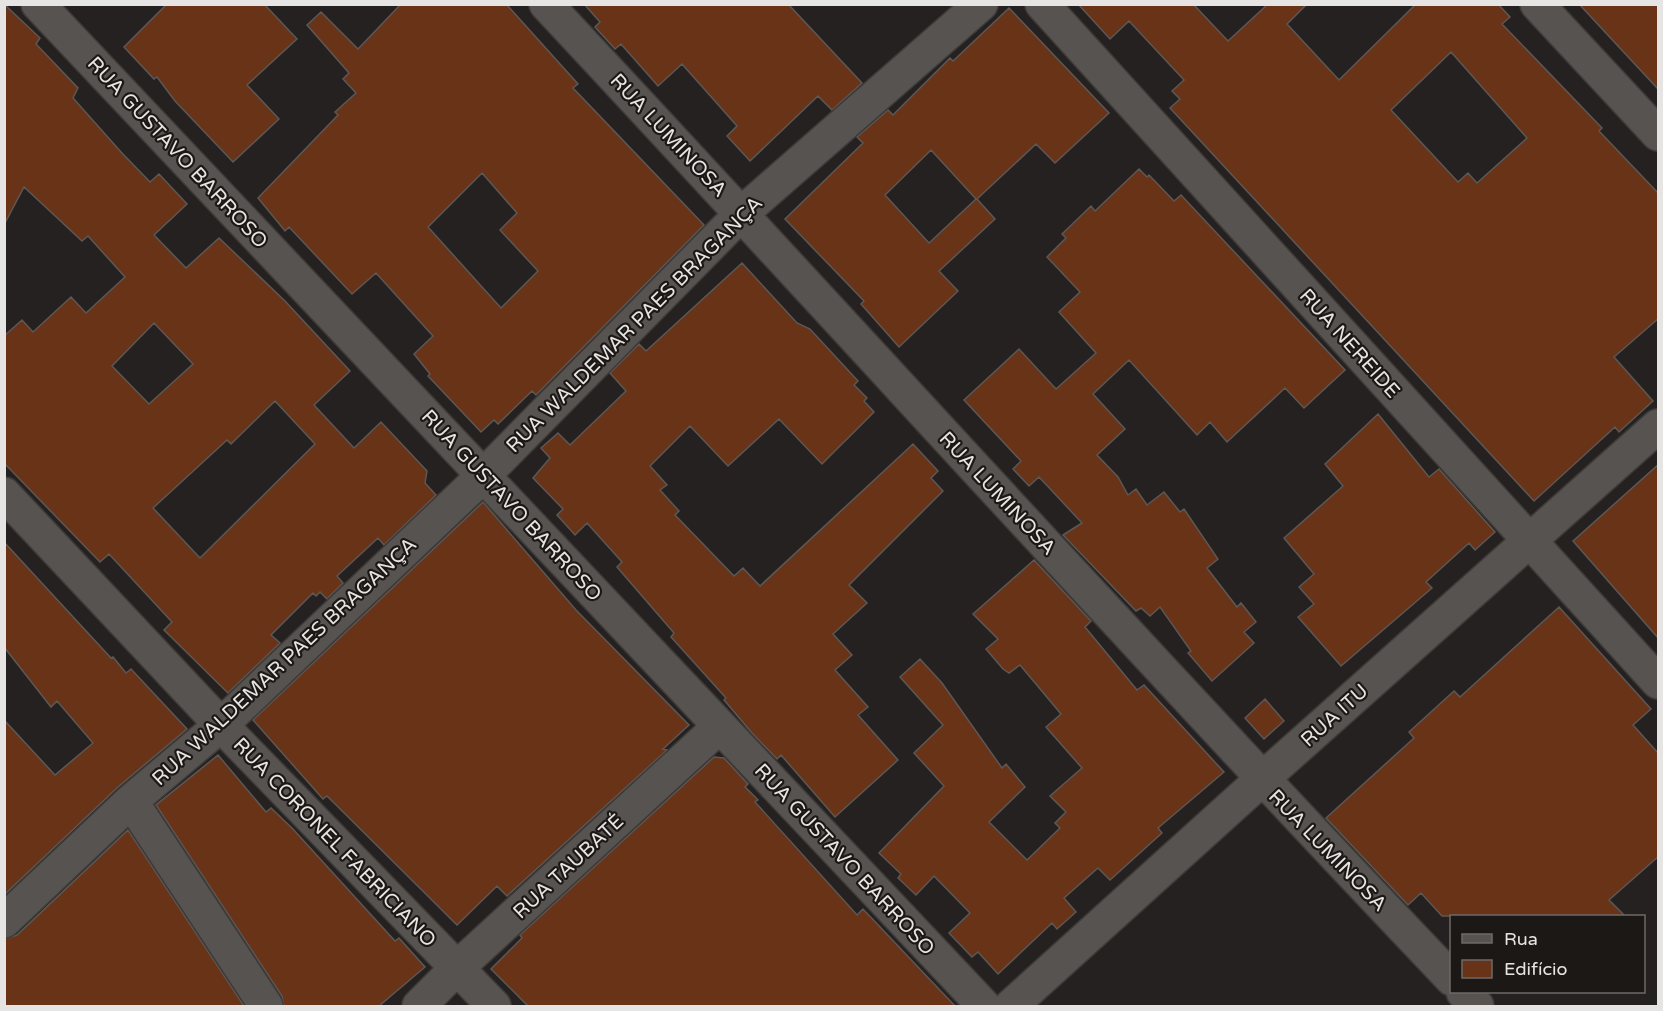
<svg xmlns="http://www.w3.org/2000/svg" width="1663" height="1011" font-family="'Varela Round',sans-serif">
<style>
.building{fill:#693318;stroke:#5c5856;stroke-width:1.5;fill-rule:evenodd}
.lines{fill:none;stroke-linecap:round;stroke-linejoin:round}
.minor-casing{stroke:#3e3b39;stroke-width:36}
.minor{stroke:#575351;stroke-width:33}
.labels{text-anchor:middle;stroke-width:4.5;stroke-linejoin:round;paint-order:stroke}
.street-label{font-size:20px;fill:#e7e5e4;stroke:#1b1816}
</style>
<rect width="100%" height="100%" fill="#242120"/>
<!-- building -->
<path class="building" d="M4 4 40 38 36 44 78 88 73 98 121 152 150 182 159 174 187 204 154 235 186 268 219 238 285 301 350 371 314 405 354 448 381 422 427 471 425 483 436 495 384 545 378 538 337 576 343 583 327 599 320 592 316 596 313 593 271 635 280 643 228 693 164 630 172 622 109 554 100 562 4 463V336L22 320 33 332 71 297 86 313 125 277 88 236 82 241 24 187 4 225ZM154 323 193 364 149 404 112 366ZM275 401 315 444 200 558 153 508 227 440 231 444Z
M167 4H264L297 39 247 85 279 119 233 162 175 101 157 77 154 79 124 47Z
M401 4H506L578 84 573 88 704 225 536 395 532 391 498 424 494 420 481 432 428 376 430 374 414 354 433 336 376 273 352 294 289 227 285 231 258 198 338 115 335 112 356 93 343 79 349 73 307 25 321 12 358 49ZM482 173 517 213 500 230 538 271 501 308 428 227Z
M584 4H788L862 83 832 110 818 96 750 161 727 136 737 126 682 64 658 86 621 44 615 49 595 27 600 22Z
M1078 4H1193L1228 41 1268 4H1307L1287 24 1339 80 1416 4H1498L1510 17 1502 24 1602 128 1599 131 1659 194V318L1614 357 1653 401 1619 432 1615 427 1534 501 1170 108 1180 99 1172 91 1184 80 1129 21 1110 39ZM1451 52 1527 138 1477 183 1468 173 1458 182 1391 110Z
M1579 4H1659V90L1617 45Z
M1009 8 1109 113 1055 163 1036 144 977 199 995 219 939 271 958 291 899 347 861 304 864 301 785 219 863 143 857 137 888 110 893 115 950 58 953 61ZM931 150 976 199 929 243 885 195Z
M1139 169 1147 177 1149 175 1174 201 1181 195 1345 370 1304 408 1285 388 1227 442 1210 422 1197 435 1129 360 1093 394 1125 429 1097 455 1118 477 1128 495 1136 489 1147 505 1164 492 1180 512 1184 509 1218 559 1207 568 1237 607 1241 603 1256 622 1244 632 1254 643 1212 681 1188 653 1191 651 1160 607 1150 616 1141 608 1136 611 1063 535 1082 523 1039 477 1029 486 1013 469 1021 461 964 400 1019 349 1056 389 1096 353 1059 312 1080 292 1047 257 1066 238 1062 234 1091 206 1095 211Z
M742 263 797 323 810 329 858 381 854 385 867 398 864 401 874 412 822 464 779 419 728 466 690 426 650 466 667 485 660 490 679 511 675 515 734 576 743 568 760 586 913 444 938 471 931 478 943 491 849 585 867 603 833 634 852 655 835 670 868 707 858 715 898 760 835 817 781 755 777 759 752 733 724 700 726 698 671 637 674 633 617 567 622 562 587 523 575 535 557 515 563 509 533 478 550 458 541 448 558 433 570 445 626 391 610 373 639 344 646 351Z
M1378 414 1429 477 1439 469 1495 532 1475 550 1469 543 1426 582 1432 588 1341 666 1298 617 1314 604 1299 587 1314 574 1284 538 1343 486 1325 464Z
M1659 464V639L1573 541Z
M483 502 576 610 689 725 663 749 667 750 507 896 497 886 457 925 327 796 323 799 253 720Z
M4 542 111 658 113 657 126 673 131 669 187 729 118 787 4 895V720L55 775 93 743 57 701 51 707 4 647Z
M1034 560 1091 621 1085 627 1137 690 1144 685 1224 772 1158 828 1162 833 1110 880 1098 868 1064 898 1076 912 1057 929 1052 923 998 974 978 952 972 957 949 933 970 913 934 876 916 895 898 878 901 874 879 853 944 786 914 753 943 725 900 677 920 659 942 683 1002 768 1006 764 1025 787 989 822 1027 860 1060 828 1055 823 1066 812 1050 796 1082 768 1046 727 1061 714 1020 665 1009 673 1003 669 986 649 998 639 973 614Z
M1559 607 1651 709 1633 725 1659 754V856L1609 900 1625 916H1442L1421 893 1408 905 1326 818 1414 738 1409 732 1454 691 1460 697Z
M1265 699 1284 721 1264 739 1245 718Z
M218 755 266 812 271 808 292 828 395 941 399 938 425 967 379 1006H284L282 996 156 805Z
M714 757 724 758 748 784 745 787 758 800 755 802 857 915 863 909 955 1006H528L491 969 522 938 520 935Z
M128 830 244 1006H4V939L17 935Z"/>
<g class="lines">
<defs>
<path id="minor" d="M38 4 984 1006
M546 4C849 328 1146 658 1452 979
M1042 4 1658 682
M1537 4 1658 134
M4 494 221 725 494 1006
M131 801 266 1006
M4 921 131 801 221 725 484 475 742 213 981 4
M1463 992 1477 1006
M419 1006 457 968 719 727
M1011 1006 1261 780 1658 426"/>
</defs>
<!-- minor casing -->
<use href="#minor" class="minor-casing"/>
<!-- minor -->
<use href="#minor" class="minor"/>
</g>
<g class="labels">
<!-- street labels -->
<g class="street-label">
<text transform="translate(669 135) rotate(47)" y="7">RUA LUMINOSA</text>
<text transform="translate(178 152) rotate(47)" y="7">RUA GUSTAVO BARROSO</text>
<text transform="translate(634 324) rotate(-45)" y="7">RUA WALDEMAR PAES BRAGANÇA</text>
<text transform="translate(1350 343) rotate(48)" y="7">RUA NEREIDE</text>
<text transform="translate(998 493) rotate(47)" y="7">RUA LUMINOSA</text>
<text transform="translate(512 505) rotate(47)" y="7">RUA GUSTAVO BARROSO</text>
<text transform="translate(284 661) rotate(-43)" y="7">RUA WALDEMAR PAES BRAGANÇA</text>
<text transform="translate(1334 715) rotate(-42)" y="7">RUA ITU</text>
<text transform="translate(335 842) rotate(46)" y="7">RUA CORONEL FABRICIANO</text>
<text transform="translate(1328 850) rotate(46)" y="7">RUA LUMINOSA</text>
<text transform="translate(845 859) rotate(47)" y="7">RUA GUSTAVO BARROSO</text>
<text transform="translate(568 866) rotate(-43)" y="7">RUA TAUBATÉ</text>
</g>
</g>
<!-- border -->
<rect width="1663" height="1011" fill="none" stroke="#e7e5e4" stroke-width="12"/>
<!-- legend -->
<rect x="1450" y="915" width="195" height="78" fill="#1b1816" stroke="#6d6a68" stroke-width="1.5"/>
<rect x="1462" y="934" width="30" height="9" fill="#575351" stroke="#6d6a68" stroke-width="1.5"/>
<text x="1504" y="945" font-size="18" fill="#e7e5e4">Rua</text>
<rect x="1462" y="960" width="30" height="18" fill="#693318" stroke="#6d6a68" stroke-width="1.5"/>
<text x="1504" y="975" font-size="18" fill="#e7e5e4">Edifício</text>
</svg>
